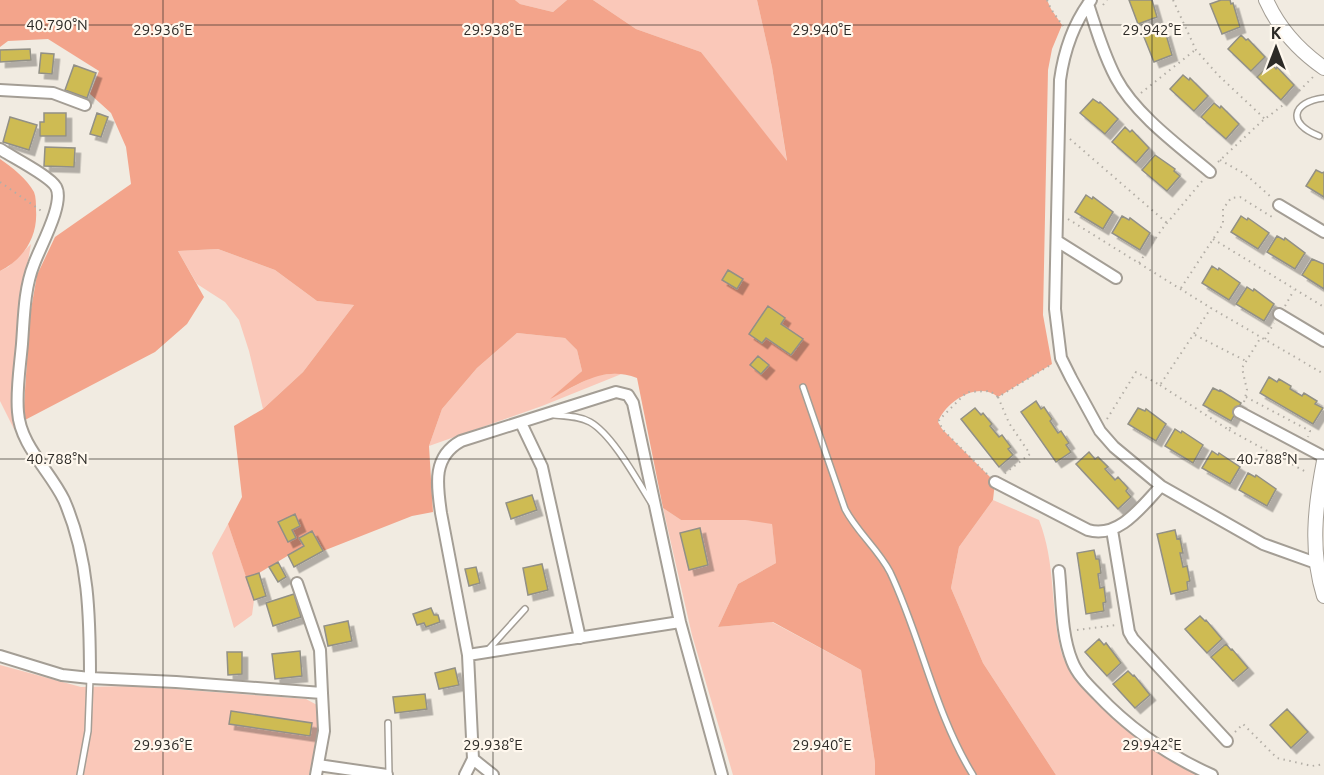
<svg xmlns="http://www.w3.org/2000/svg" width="1324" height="775" font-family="Ubuntu,sans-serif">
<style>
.green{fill:#fac8b9}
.forest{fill:#f3a48b}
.building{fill:#cebb53;stroke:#929086;stroke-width:1.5;filter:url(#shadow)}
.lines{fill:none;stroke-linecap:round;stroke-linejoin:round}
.service-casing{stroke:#a49e95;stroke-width:8}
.minor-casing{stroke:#a49e95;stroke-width:14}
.tertiary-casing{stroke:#a49e95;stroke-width:16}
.path{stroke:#b3aea6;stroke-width:2;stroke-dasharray:1.5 4.5;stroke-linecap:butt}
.service{stroke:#fff;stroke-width:5}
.minor{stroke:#fff;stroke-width:10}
.tertiary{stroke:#fff;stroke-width:14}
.ticks{fill:none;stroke:#2c2a26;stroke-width:1.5;stroke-opacity:0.45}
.ticks-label{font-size:15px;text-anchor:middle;fill:#2c2a26;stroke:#fff8ee;stroke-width:4.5;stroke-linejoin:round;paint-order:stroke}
</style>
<defs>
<filter id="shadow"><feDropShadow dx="5.5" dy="5.5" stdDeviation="0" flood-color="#0004"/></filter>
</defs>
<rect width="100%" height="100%" fill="#f1ebe1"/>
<!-- green -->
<path class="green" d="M515 0H567L553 12 520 4Z
M593 0H757L772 67 787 162 701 52 636 29Z
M31 244C20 305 11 367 14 429L0 401V271L8 267Z
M218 249 275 270 317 301 354 305 303 372 263 409 249 351 239 320 225 302 197 284 178 251Z
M517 333 565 338 577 350 582 371 553 397 596 375 624 373 542 406 429 446 442 409 477 368Z
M993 500 1039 520C1056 563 1050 606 1061 651 1069 683 1136 741 1166 757 1178 764 1191 769 1203 775H1056L983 663 951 588 959 547Z
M663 508 681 520H745L772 523 776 563 738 584 718 627 772 622 861 670 875 763V775H733L692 635Z
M228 524 254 600 252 615 234 628 212 553Z
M0 665 81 687 135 686 306 699 317 705C320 729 314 752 309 775H0Z"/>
<!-- forest -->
<path class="forest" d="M0 0H515L520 4 553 12 567 0H593L636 29 701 52 787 161 772 67 757 0H1047L1051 9 1062 25 1052 49 1048 70 1043 315 1052 364 998 397C978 380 945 402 938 422L942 429 995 482 993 500 959 547 951 588 983 663 1056 775H875V763L861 670 773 622 718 627 738 584 776 563 772 524 745 520H681L663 508 637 378C604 365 579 384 550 399L582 371 577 350 565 338 517 333 477 368 442 409 429 446 433 512 412 516 323 551 312 531 299 538 304 546 259 573 246 577 228 524 242 497 234 426 263 409 303 372 354 305 317 301 275 270 218 249 178 251 204 297 187 324 155 352 23 421 30 315 37 275 55 237 131 184 126 147 111 113 90 94 99 71 48 39 8 41 0 47Z
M0 159C12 167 27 179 34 192 36 197 36 204 36 210 38 236 24 259 0 271Z"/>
<!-- building -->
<path class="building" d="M1129 0H1152L1157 17 1138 24Z
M1221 0H1230L1231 4 1233 3 1240 27 1222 34 1210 4Z
M1160 25 1163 32 1165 31 1172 55 1154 62 1142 32Z
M1241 35 1246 40 1248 39 1265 57 1251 71 1228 49Z
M30 49 31 60 0 62V50Z
M41 53 54 54 52 74 39 73Z
M1271 63 1276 69 1277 67 1294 85 1281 100 1257 77Z
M74 65 96 73 87 98 65 90Z
M1183 75 1189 80 1190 78 1208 96 1194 111 1170 89Z
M1093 99 1099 103 1100 102 1118 119 1105 134 1080 113Z
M1214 103 1220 108 1221 106 1239 124 1226 139 1201 117Z
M44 113H66V136H40V122H44Z
M97 113 108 117 101 137 90 134Z
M10 117 37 125 29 150 3 142Z
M1125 127 1130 132 1132 130 1149 148 1136 163 1112 142Z
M45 147 75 148 74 167 44 166Z
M1155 155 1175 169 1174 171 1180 176 1167 191 1142 170Z
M1316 170 1322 173 1324 172V197L1306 186Z
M1086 195 1092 199 1093 197 1113 212 1103 229 1075 212Z
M1122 216 1129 220 1130 218 1150 233 1140 250 1112 233Z
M1241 216 1247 220 1248 218 1269 233 1258 249 1231 232Z
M1277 236 1284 240 1285 238 1305 253 1295 269 1267 252Z
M1312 259 1324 264V289L1302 275Z
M1212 266 1218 270 1219 268 1240 283 1229 300 1202 283Z
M728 270 743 279 737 289 722 280Z
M1247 287 1253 291 1254 289 1274 304 1264 321 1236 304Z
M768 306 785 318 781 324 803 339 791 355 766 338 762 343 749 334Z
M758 356 769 365 761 374 750 365Z
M1269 377 1277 382 1279 379 1291 386 1290 389 1302 396 1304 393 1317 401 1315 404 1323 408 1313 424 1260 393Z
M1213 388 1219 391 1220 390 1241 403 1231 421 1203 405Z
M1036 401 1041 409 1044 407 1052 419 1050 421 1058 433 1061 431 1069 443 1066 445 1071 452 1056 462 1021 412Z
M975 408 981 415 983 413 992 424 990 426 999 437 1002 435 1011 447 1008 449 1013 455 999 467 961 419Z
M1138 408 1145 411 1146 409 1166 424 1156 441 1128 424Z
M1175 429 1181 433 1182 431 1203 445 1193 463 1165 446Z
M1212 451 1218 455 1219 453 1240 467 1230 484 1202 468Z
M1089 452 1095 459 1098 457 1108 467 1105 469 1115 480 1118 477 1128 488 1126 491 1131 497 1118 509 1076 464Z
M1248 473 1255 477 1256 475 1276 489 1267 506 1239 490Z
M532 495 537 510 511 519 506 503Z
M295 514 300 526 292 530 296 538 288 542 278 522Z
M700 528 708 565 689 570 680 533Z
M1175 530 1177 539 1180 538 1183 553H1180L1183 567 1187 566 1190 581 1187 582 1188 590 1171 594 1157 534Z
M312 531 323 551 294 567 288 555 304 546 299 538Z
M1094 550 1096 559H1099L1101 573 1098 574 1100 588 1104 587 1106 602 1103 603 1104 611 1086 614 1077 553Z
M278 562 286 577 278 582 269 567Z
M542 564 548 590 528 595 523 568Z
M476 567 480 583 469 586 465 569Z
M259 573 266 596 254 600 246 577Z
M294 594 301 617 273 626 266 603Z
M431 608 434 615H438L440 622 426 627 424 623 417 625 413 614Z
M1200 616 1205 621 1206 620 1222 639 1207 653 1185 629Z
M348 621 352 641 328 646 324 626Z
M1099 639 1104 645 1106 643 1121 663 1107 676 1085 652Z
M1226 644 1231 650 1232 649 1248 668 1233 681 1211 657Z
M300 651 302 676 275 679 272 654Z
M227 652H242V674L228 675Z
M455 668 459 685 439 689 435 673Z
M1128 671 1133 676 1134 675 1150 695 1135 708 1113 684Z
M425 694 427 709 395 713 393 697Z
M1287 709 1308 732 1291 748 1270 725Z
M231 711 312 723 310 736 229 724Z"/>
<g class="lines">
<defs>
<path id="service" d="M1319 136C1287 124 1291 102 1324 98
M803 387 845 509C857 532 878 549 890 572 921 637 935 714 973 775
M554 415C566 416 579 416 590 422 613 435 638 482 652 504
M488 650 525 609
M388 723 389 775
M80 775 88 731 90 678"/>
<path id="minor" d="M1091 0C1073 24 1064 51 1060 80L1055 309 1061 358 1071 378 1100 431 1114 447 1161 486 1263 544 1316 563
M1088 4C1096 29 1104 55 1116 78 1135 114 1179 146 1210 172
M0 90 53 93 85 105
M0 149C12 157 50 176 56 187 65 203 40 247 34 264 24 289 24 318 22 344 20 367 16 390 18 412 20 445 50 471 64 500 89 557 90 618 90 678
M1279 205 1324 232
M1057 241 1116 278
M1279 314 1324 341
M1239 412 1324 457
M521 423 542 467 580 638
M995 482 1088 530C1119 539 1142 506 1161 486
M1112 530 1129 632 1133 639 1227 741
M1059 571C1062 600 1061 634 1072 661 1077 674 1087 684 1097 694 1130 729 1167 755 1212 775
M297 583 320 650 322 693
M468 655 680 622
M0 656 62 675 90 678 176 682 322 693 324 731 316 775
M473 759 468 655 441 513C437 485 432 457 461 441L616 392 628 395 633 403 680 622 722 775
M318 765 387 775
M465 775 473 759 493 775"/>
<path id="tertiary" d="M1266 0C1279 29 1298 50 1324 68
M1324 461C1315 507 1310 551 1324 596"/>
</defs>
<!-- service casing -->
<use href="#service" class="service-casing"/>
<!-- minor casing -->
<use href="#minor" class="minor-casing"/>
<!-- tertiary casing -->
<use href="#tertiary" class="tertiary-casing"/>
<!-- path -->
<path class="path" d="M1047 0 1051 9 1063 26
M1173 0 1196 50 1218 75 1265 119
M1103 5 1107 0
M1141 93 1195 50
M1070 139 1167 223
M1220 160 1245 174 1271 197
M1218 162 1261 122 1291 99 1314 76
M0 182 43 212
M1068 219 1211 308 1324 374
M1213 239 1324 307
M1139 263 1162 229 1203 180
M1181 288 1223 224V209L1231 198 1240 197 1272 217 1273 215
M1285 306 1294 290
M1195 335 1246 361
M1265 339 1274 323
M1160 385 1229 430 1233 423
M998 397 1009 423 1030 454 1004 474
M1246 397 1310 431 1308 437
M1244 402 1247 390 1242 368 1261 337
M1107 419 1136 372 1160 385 1211 308
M1229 430 1308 473
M987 474 942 429 939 420 967 392 990 391 998 397 1052 364
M1077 630 1116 625
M1235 732 1243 724 1277 758 1312 766 1324 764"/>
<!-- service -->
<use href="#service" class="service"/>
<!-- minor -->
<use href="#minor" class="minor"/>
<!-- tertiary -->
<use href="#tertiary" class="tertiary"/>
</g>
<!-- ticks -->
<path class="ticks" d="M163 0V775M493 0V775M822 0V775M1152 0V775M0 25H1324M0 459H1324"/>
<g class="ticks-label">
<text x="57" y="30">40.790°N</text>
<text x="163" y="35">29.936°E</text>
<text x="493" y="35">29.938°E</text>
<text x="822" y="35">29.940°E</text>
<text x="1152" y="35">29.942°E</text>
<text x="57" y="464">40.788°N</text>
<text x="1267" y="464">40.788°N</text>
<text x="163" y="750">29.936°E</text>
<text x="493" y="750">29.938°E</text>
<text x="822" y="750">29.940°E</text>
<text x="1152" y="750">29.942°E</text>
</g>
<!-- north arrow -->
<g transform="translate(1276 48)" stroke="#fff8ee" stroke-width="4.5" paint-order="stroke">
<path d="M0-4.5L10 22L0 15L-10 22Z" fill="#2c2a26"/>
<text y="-9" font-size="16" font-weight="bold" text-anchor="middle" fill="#2c2a26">K</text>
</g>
</svg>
